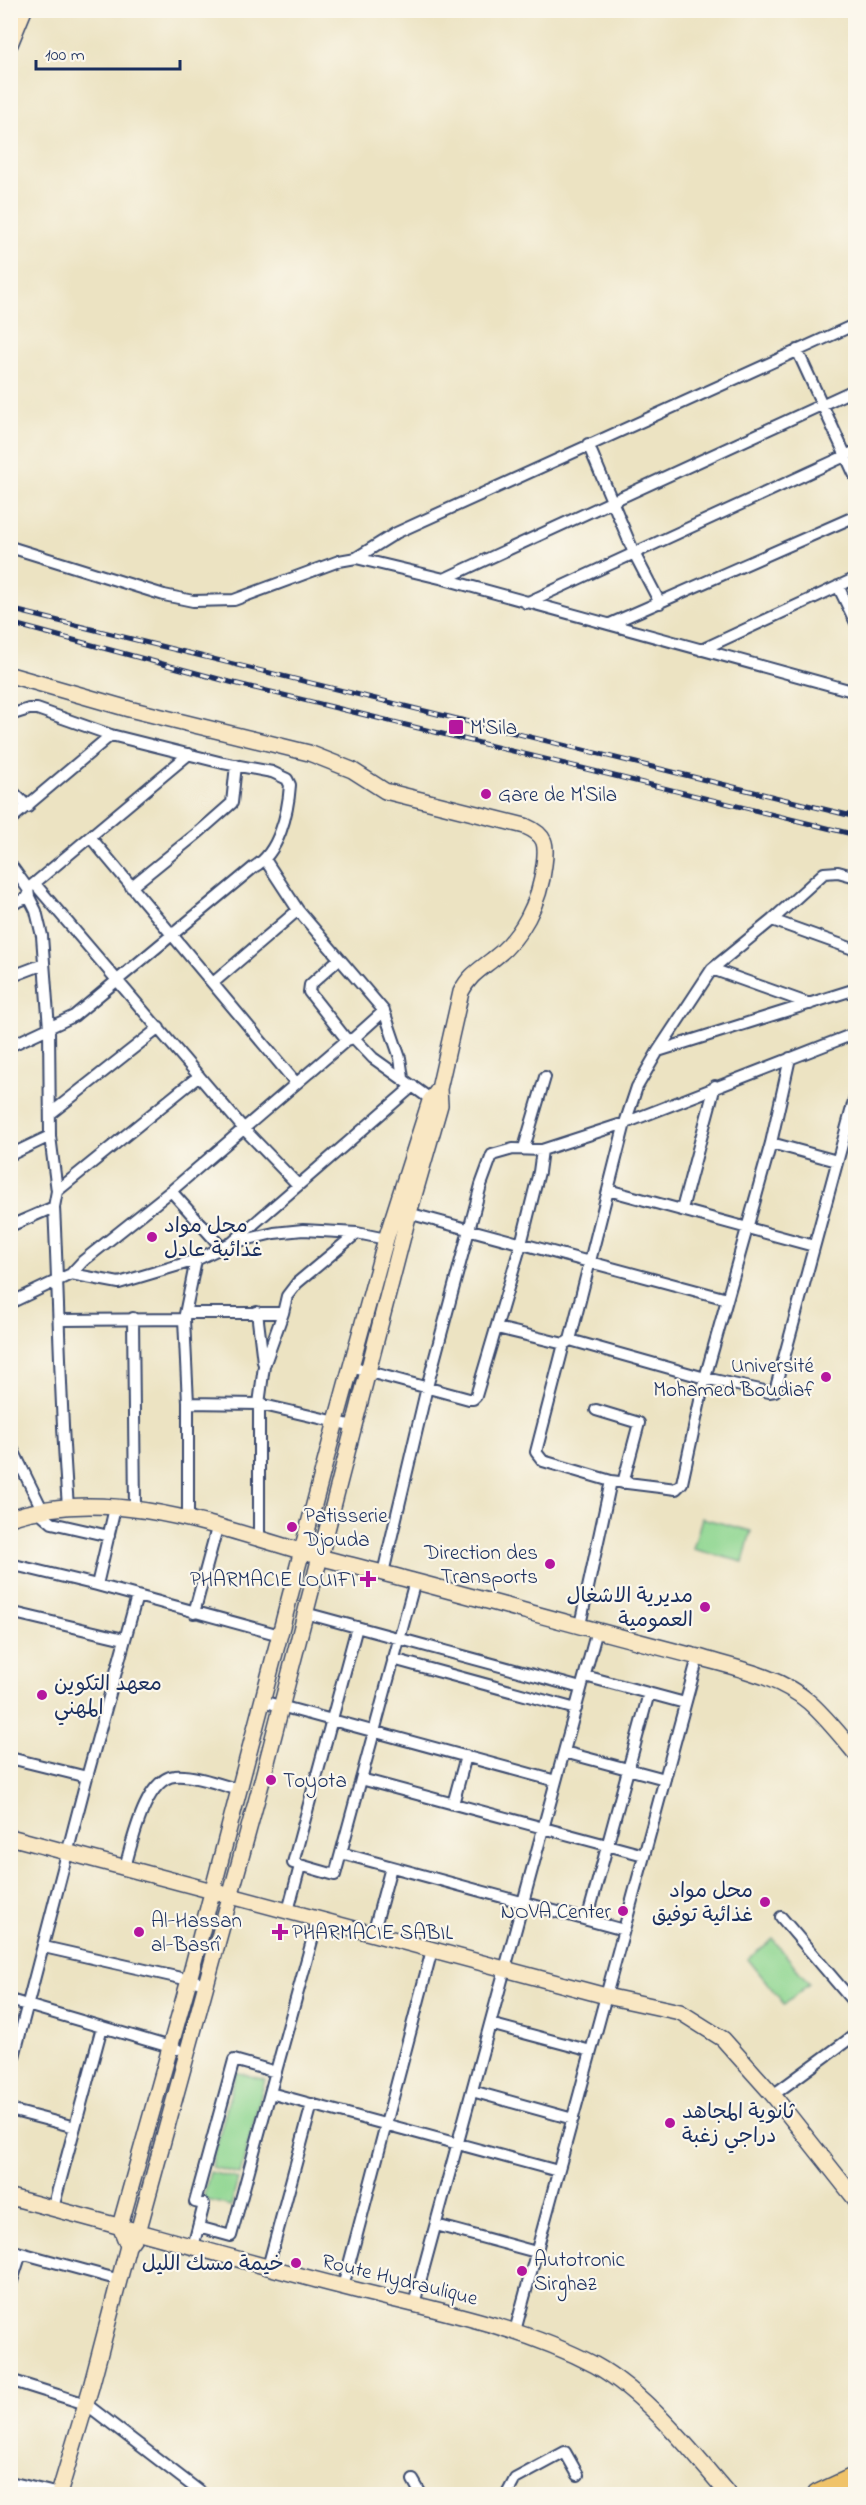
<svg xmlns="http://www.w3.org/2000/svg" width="866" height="2505" font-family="'Indie Flower','Playpen Sans Arabic',sans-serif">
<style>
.green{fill:#8ed690;stroke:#548277;stroke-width:1.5}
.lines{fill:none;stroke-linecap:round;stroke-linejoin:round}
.street-casing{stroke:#3a4a6d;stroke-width:14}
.secondary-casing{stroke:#3a4a6d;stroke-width:18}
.primary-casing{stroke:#3a4a6d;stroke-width:21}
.street{stroke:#fff;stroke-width:10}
.secondary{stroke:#f9e7c3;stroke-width:15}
.primary{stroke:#f0c369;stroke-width:18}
.rail-casing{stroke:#1b2f5e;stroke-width:5}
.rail{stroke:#fbf7ec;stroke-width:3;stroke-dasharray:9;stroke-linecap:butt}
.poi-dot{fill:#b5179e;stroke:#fbf7ec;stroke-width:2}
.labels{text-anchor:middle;stroke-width:4.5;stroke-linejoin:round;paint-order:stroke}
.poi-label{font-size:21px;fill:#1b2f5e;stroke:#fbf7ec;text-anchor:start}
.street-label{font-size:21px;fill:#1b2f5e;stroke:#fbf7ec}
</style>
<rect width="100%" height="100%" fill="#fbf7ec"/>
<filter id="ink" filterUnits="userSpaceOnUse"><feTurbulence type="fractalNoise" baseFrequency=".0167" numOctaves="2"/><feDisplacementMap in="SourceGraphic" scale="12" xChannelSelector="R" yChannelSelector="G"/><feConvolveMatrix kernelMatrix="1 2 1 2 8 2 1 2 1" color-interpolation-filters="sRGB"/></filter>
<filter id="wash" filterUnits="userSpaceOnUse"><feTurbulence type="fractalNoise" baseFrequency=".008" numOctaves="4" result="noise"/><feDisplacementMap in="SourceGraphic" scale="24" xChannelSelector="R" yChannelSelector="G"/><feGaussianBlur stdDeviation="1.35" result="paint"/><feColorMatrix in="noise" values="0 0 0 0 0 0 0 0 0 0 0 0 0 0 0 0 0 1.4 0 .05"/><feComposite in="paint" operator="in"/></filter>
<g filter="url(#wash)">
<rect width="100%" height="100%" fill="#ece3c2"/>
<!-- green -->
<path class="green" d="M702 1518 751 1531 743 1562 693 1549Z
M773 1939 809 1984 784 2004 748 1959Z
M236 2072 265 2080 240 2174 211 2167Z
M210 2172 238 2179 231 2206 203 2199Z"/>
</g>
<g filter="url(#ink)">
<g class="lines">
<defs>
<path id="street" d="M797 350 856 478
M588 444 634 553 660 603
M10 547 164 595 193 601 234 600 339 561 356 558 444 579 856 692
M356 558 396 533 856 324
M444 579 856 389
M838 586 856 623
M526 603 856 451
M610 624 856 516
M701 650 856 578
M10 715 29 709H37L111 735 223 763 272 772 287 779 290 785C288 813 279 853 254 867L74 1016 10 1046
M10 789 28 807
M10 820 111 735
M91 838 296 1083
M266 861 298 910 384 1011 400 1058 403 1078
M10 864 28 889 29 897 36 911 42 936 49 1028 50 1136 57 1191 54 1207C59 1307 60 1407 68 1506
M35 884 244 1129 297 1184
M30 887 189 754
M131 887 199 832 232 803 236 765
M10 905 29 897
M772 920 856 950
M339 959 310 985 309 992 347 1040
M712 969 810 1004
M10 977 44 964
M213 983 298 910
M354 1038 373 1058 436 1103
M658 1051 856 989
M790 1058 771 1143 705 1378 682 1483 676 1489 611 1481 543 1461 536 1452 564 1344 570 1340 625 1123 637 1087 658 1051 712 969 772 920 824 873 838 872 856 877
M50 1114 159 1028
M771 1143 837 1161
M524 1148 545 1077
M10 1155 50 1136
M608 1190 814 1246
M57 1191 199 1076
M171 1191 222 1248
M682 1209 715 1086
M404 1212 727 1299
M10 1226 54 1207
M234 1241 413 1086
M71 1274 83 1261 171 1191 347 1040 354 1038 384 1011
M10 1303 71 1274 119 1283 196 1260 231 1243 274 1233 303 1230 357 1233 386 1239
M257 1312 263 1362
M187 1313H283L287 1296 297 1283 357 1233
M133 1318 135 1509
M61 1320 184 1319
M497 1328 564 1344
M570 1340 705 1378 769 1392 775 1391 856 1093
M351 1367 469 1399H473L476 1396 521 1244 539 1172 542 1150
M188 1403 259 1404 354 1426
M596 1410 639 1423 623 1483
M10 1444 42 1509
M37 1510 52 1523 109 1536
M188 1520V1403L184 1319 196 1260
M259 1538V1404L264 1366 283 1313
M10 1564 97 1585 280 1635
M383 1573 427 1387 481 1185 492 1155 513 1149 542 1150 625 1123 856 1033
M97 1585 115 1508
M10 1612 124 1639
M194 1613 217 1528
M305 1613 581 1688
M580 1625 611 1481
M357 1627 293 1863 335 1875 415 1581
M393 1659 576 1709
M585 1676 685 1703
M262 1701 556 1781
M564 1752 665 1779
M10 1758 87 1777
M361 1779 644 1855
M453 1804 466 1756
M341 1853 624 1930
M125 1867C132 1844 145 1778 175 1776 192 1774 222 1785 239 1790
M288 1911 300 1866
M781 1917 856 2005
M318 1919 270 2093 558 2171
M587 1920 649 1693
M373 1934 391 1867
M44 1947 207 1984
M10 2000 177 2049
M490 2024 591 2051
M10 2072 87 1777 137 1596
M472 2091 573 2119
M773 2095 856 2034
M10 2110 75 2127
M53 2208 102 2027
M436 2225 536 2252
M198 2227 231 2236 270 2093
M193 2247 204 2204 195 2202 234 2060 276 2072
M10 2250 120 2280
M268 2267 312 2104
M10 2287 21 2253
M343 2287 432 1950
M414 2304 597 1630
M515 2331 698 1657
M10 2380 86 2404 203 2494
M413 2480 421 2494
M10 2482 59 2494
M507 2494 515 2479 565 2452 578 2475"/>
<path id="secondary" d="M10 44 24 10
M10 675 129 709 309 753 352 770 385 791 525 826C546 835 547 844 544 865 540 902 522 938 492 960 478 971 469 976 461 992L439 1089 440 1105 409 1213 263 1777 138 2232 128 2246 91 2387 59 2494
M10 1518C111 1484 223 1529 320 1557 351 1566 382 1572 413 1581 508 1606 603 1633 698 1657 735 1668 779 1676 809 1702 826 1717 841 1736 856 1754
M10 1837 606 1996 680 2012 723 2039 773 2095 856 2200
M10 2197C122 2226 232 2259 344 2287 428 2309 517 2324 595 2365 644 2392 692 2451 728 2494
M128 2246 120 2226 189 1980 336 1421 386 1239 430 1101 439 1089"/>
<path id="primary" d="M817 2494 856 2476"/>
</defs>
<!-- street casing -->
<use href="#street" class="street-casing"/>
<!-- secondary casing -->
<use href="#secondary" class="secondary-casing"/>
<!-- primary casing -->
<use href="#primary" class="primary-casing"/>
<!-- street -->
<use href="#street" class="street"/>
<!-- secondary -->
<use href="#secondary" class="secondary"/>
<!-- primary -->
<use href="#primary" class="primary"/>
<defs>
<path id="rail" d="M10 609 856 817
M10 623 230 682 856 835"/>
</defs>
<!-- rail casing -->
<use href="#rail" class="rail-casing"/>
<!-- rail -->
<use href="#rail" class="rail"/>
</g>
</g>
<!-- markers -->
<g class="poi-dot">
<rect x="448" y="719" width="16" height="16" rx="3"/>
<circle cx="486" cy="794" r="6"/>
<circle cx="152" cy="1237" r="6"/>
<circle cx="826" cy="1377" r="6"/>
<circle cx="292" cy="1527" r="6"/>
<circle cx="550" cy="1564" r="6"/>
<path d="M365 1570h6v6h6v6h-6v6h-6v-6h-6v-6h6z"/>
<circle cx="705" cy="1607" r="6"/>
<circle cx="42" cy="1695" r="6"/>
<circle cx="271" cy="1780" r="6"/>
<circle cx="765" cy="1902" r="6"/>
<circle cx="623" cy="1911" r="6"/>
<circle cx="139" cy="1932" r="6"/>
<path d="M277 1923h6v6h6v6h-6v6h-6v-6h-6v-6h6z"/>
<circle cx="670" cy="2123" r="6"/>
<circle cx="296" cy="2263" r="6"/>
<circle cx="522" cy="2271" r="6"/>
</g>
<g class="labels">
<!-- poi labels -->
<g class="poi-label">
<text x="470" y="734">M'Sila</text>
<text x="498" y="801">Gare de M'Sila</text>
<text x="164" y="1232">محل مواد<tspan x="164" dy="24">غذائية عادل</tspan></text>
<text x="814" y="1372" text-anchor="end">Université<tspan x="814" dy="24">Mohamed Boudiaf</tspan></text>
<text x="304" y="1522">Patisserie<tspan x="304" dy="24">Djouda</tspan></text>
<text x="538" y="1559" text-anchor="end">Direction des<tspan x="538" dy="24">Transports</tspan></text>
<text x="356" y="1586" text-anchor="end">PHARMACIE LOUIFI</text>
<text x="693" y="1602" text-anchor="end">مديرية الاشغال<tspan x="693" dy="24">العمومية</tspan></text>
<text x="54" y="1690">معهد التكوين<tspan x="54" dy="24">المهني</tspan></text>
<text x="283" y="1787">Toyota</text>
<text x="753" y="1897" text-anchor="end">محل مواد<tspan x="753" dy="24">غذائية توفيق</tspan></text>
<text x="611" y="1918" text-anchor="end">NOVA Center</text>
<text x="151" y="1927">Al-Hassan<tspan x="151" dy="24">al-Basrî</tspan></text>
<text x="292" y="1939">PHARMACIE SABIL</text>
<text x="682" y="2118">ثانوية المجاهد<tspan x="682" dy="24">دراجي زغبة</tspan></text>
<text x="534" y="2266">Autotronic<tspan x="534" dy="24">Sirghaz</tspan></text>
<text x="284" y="2270" text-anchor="end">خيمة مسك الليل</text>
</g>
<!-- street labels -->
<g class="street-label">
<text transform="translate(400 2279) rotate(14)" y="7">Route Hydraulique</text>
</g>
</g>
<!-- margin -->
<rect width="866" height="2505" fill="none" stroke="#fbf7ec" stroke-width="36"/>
<!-- scale -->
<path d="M36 60v9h144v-9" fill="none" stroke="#1b2f5e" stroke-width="3"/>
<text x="45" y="60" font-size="18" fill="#1b2f5e" stroke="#fbf7ec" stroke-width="4.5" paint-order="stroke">100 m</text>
</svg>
